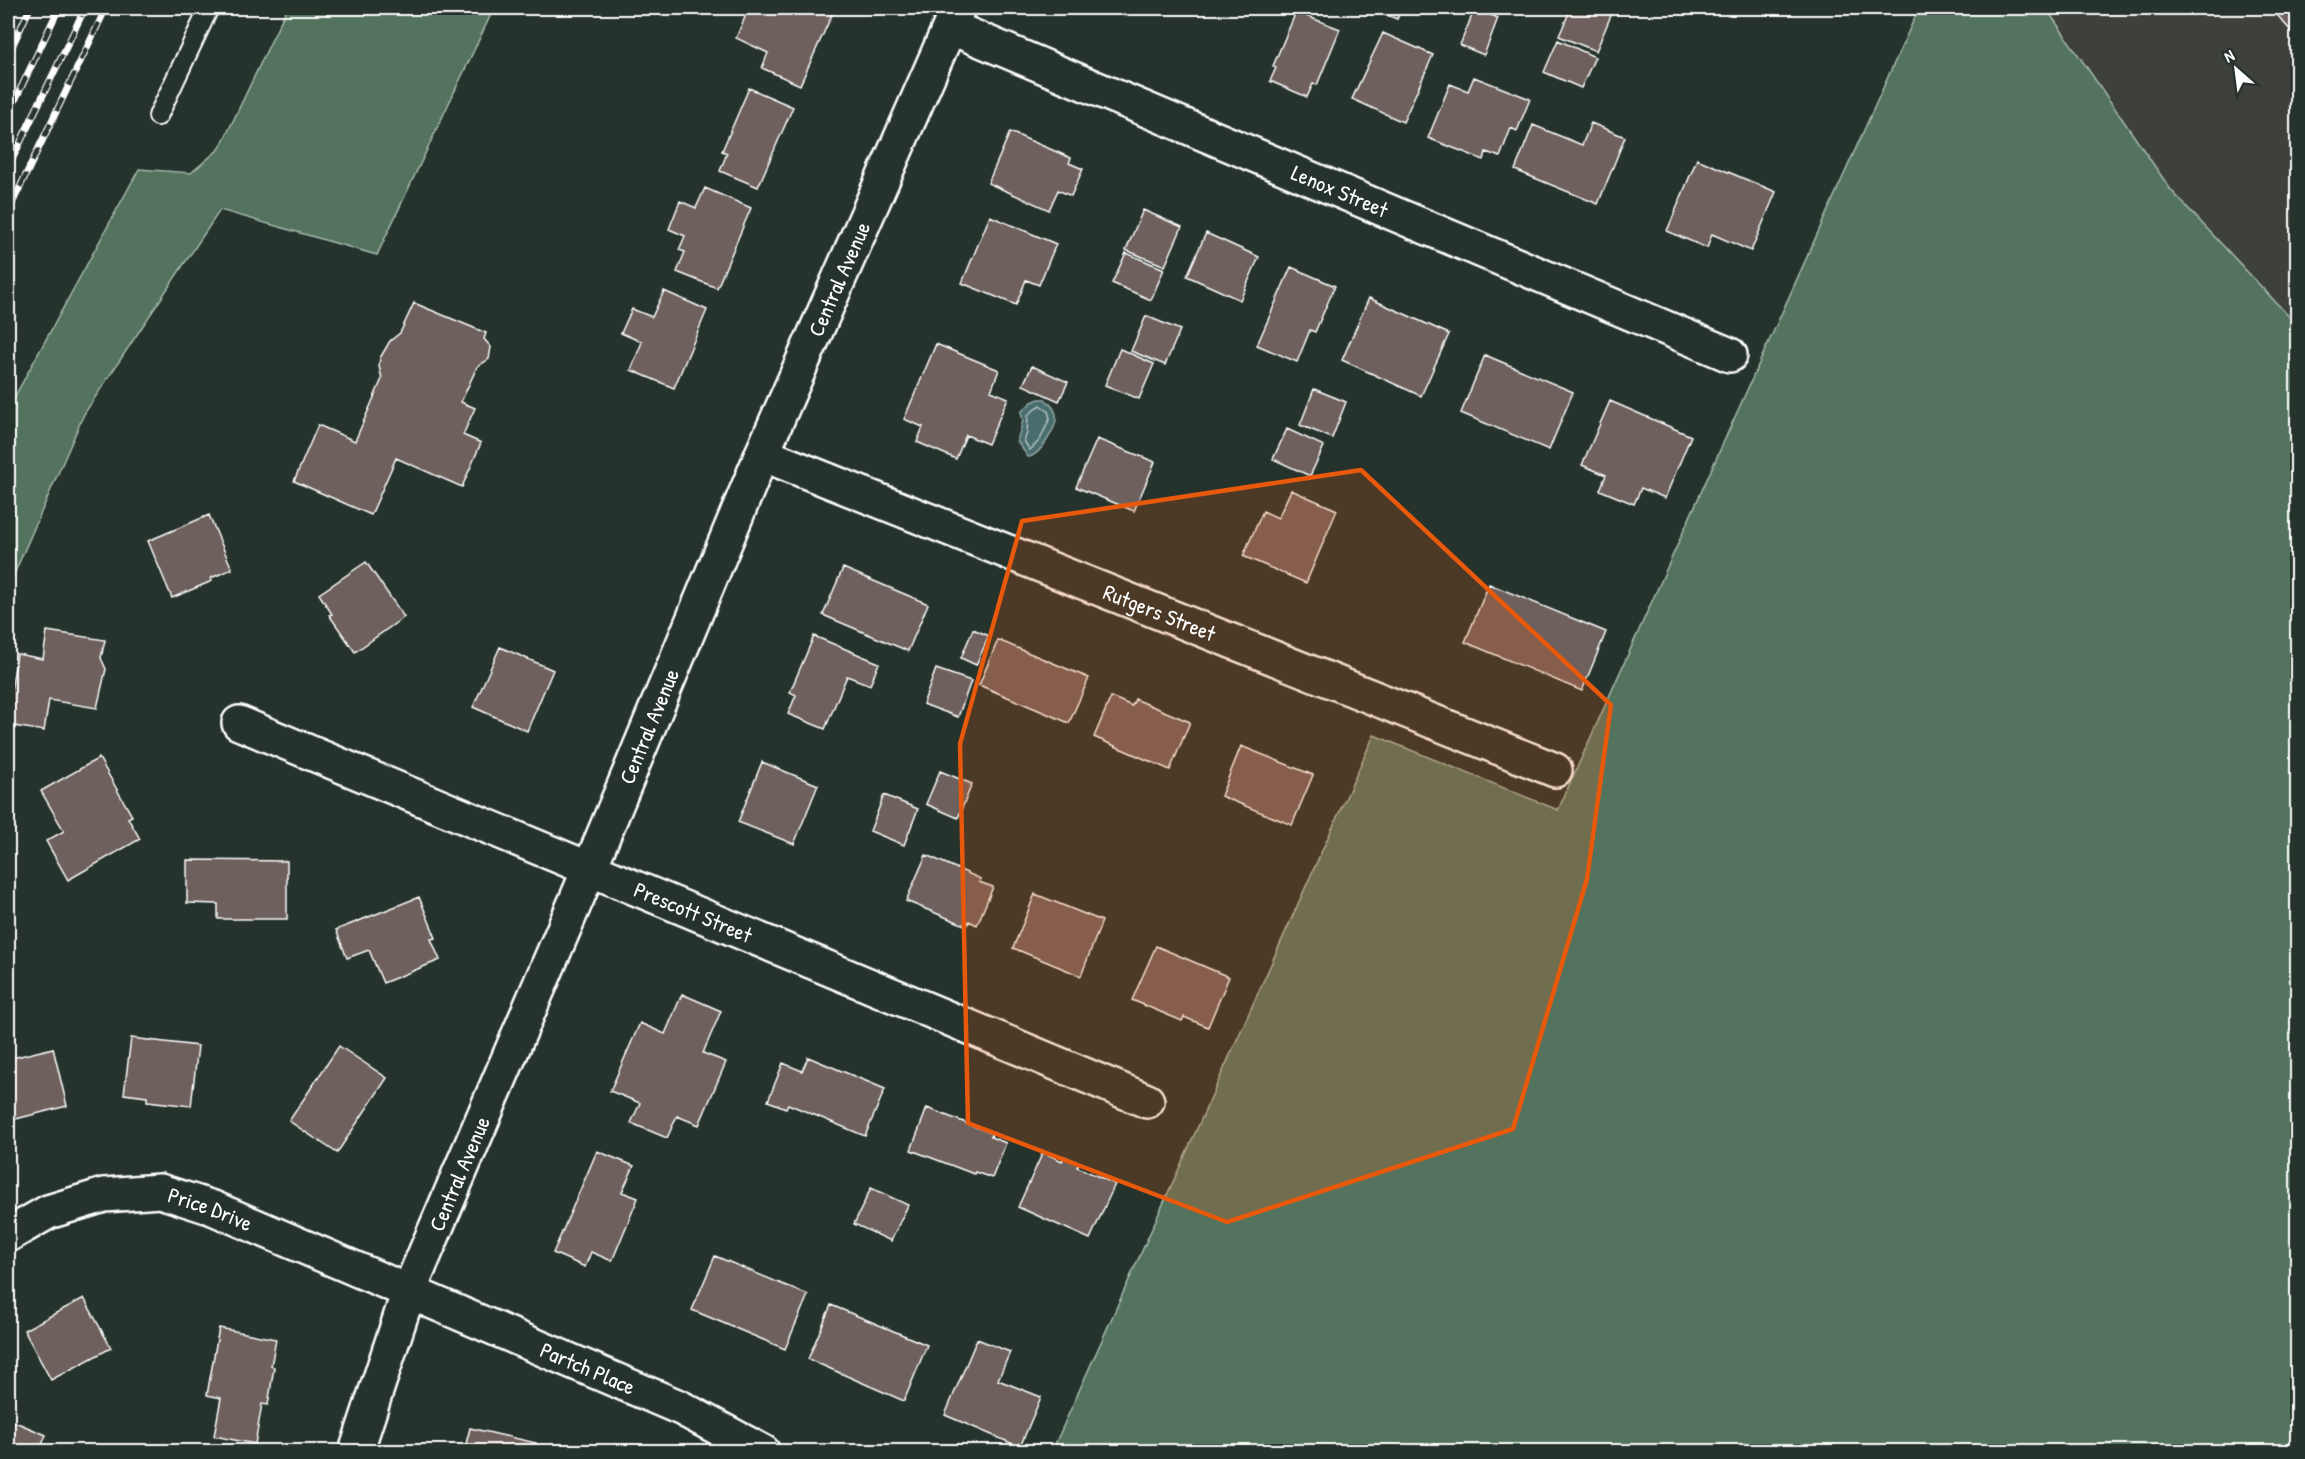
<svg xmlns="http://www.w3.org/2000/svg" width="2305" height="1459" font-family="'Patrick Hand',sans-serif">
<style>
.built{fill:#3c413b}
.green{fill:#52735e;stroke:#a8b9ae;stroke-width:1.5}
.water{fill:#486c6d;stroke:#91a7a7;stroke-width:1.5}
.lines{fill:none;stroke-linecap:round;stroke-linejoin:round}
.shore{stroke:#b6c4c5;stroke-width:1.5}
.building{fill:#6e615c;stroke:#fff;stroke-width:1.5}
.lane-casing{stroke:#fff;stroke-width:22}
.street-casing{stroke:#fff;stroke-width:38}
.lane{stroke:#26332d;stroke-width:18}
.street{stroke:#26332d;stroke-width:33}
.rail-casing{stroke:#fff;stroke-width:7}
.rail{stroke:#26332d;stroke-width:4.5;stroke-dasharray:14;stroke-linecap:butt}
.marked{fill:#e8590c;fill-opacity:0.2;stroke:#e8590c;stroke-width:4.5;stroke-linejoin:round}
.labels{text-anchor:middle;stroke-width:4.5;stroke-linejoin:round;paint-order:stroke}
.street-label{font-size:22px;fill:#fff;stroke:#26332d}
</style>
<rect width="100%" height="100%" fill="#26332d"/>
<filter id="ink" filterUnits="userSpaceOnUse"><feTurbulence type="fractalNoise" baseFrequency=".0167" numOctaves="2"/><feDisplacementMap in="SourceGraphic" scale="12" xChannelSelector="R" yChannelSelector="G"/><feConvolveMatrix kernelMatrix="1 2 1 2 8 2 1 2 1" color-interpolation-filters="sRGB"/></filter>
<g filter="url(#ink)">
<!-- built -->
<path class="built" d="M2046 8H2297V325L2171 190Z"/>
<!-- green -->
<path class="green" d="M287 8H494L377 255 220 210 84 414 8 588V409L139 169 191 173 220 148Z
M1919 8H2046L2171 190 2297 325V1451H1052L1374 735 1558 810Z"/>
<!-- water -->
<path class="water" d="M1039 399H1045C1050 404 1055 408 1056 415 1058 426 1040 456 1028 457L1017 441 1023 421 1021 412 1032 402Z"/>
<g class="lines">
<!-- shore -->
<path class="shore" d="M1040 405 1048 411 1050 418 1040 440 1030 450 1024 441 1027 433 1028 415Z"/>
</g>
<!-- building -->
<path class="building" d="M749 8H762L774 13 777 8H835L800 85 762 68 768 53 736 38Z
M1375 8H1402L1397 19 1374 10Z
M1475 8 1498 18 1484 55 1460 45Z
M1571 8H1598L1612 13 1596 51 1559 36Z
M2271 8H2298V39Z
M1296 12 1340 29 1317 85 1313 84 1307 97 1270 81 1276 68 1273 66Z
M1383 33 1433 55 1403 122 1352 99Z
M1558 40 1595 57 1581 88 1544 72Z
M1474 77 1530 99 1517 131 1511 128 1500 157 1486 152 1484 160 1428 138 1450 84 1468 91Z
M749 88 793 107 758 187 720 171 727 153 722 151Z
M1591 123 1625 137 1598 204 1515 170 1533 125 1582 145Z
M1010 132 1071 158 1069 163 1083 169 1071 196 1058 190 1049 210 988 183Z
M1697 159 1776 192 1751 251 1712 234 1707 248 1667 231Z
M705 188 751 208 717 288 677 272 685 252 679 250 685 236 669 229 680 201 696 208Z
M1143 210 1182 227 1165 266 1126 250Z
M990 216 1056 244 1039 285 1026 280 1016 305 962 283Z
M1206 233 1259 257 1240 300 1187 276Z
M1126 253 1164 269 1151 300 1112 283Z
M1291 267 1335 286 1315 332 1310 330 1297 362 1257 345Z
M664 291 707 310 674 388 631 370 642 342 621 333 632 309 652 317Z
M1369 298 1449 334 1421 396 1342 360Z
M414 303 486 333 484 339 491 347 489 359 477 367 461 402 475 408 463 435 481 443 462 487 396 458 371 515 294 481 318 425 355 441 382 379 379 366 380 358 390 341 400 333Z
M1146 316 1180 330 1165 365 1131 351Z
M936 344 999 370 991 391 1008 398 988 444 966 435 956 459 917 442 923 427 904 419Z
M1120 349 1154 364 1139 399 1105 385Z
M1485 355 1573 392 1549 450 1461 413Z
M1032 366 1068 382 1059 401 1023 385Z
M1314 389 1346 402 1332 438 1300 425Z
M1610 401 1691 436 1665 498 1641 488 1634 504 1600 490 1606 475 1582 465Z
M1287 429 1324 446 1310 476 1273 459Z
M1097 439 1155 462 1134 511 1076 487Z
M1291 490 1337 510 1306 583 1243 556 1263 511 1278 518Z
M209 515 232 569 211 578 212 581 172 598 148 541Z
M366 562 404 617 355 652 329 615 332 614 319 594Z
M843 568 928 604 908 651 823 615Z
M1489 584 1606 632 1582 691 1465 642Z
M973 629 989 636 976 665 961 658Z
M47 631 105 640 101 658 106 669 97 708 49 700 44 731 8 725V691H11L17 654 43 659Z
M814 636 879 663 870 685 847 676 825 729 788 714 796 695 790 692Z
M998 640 1089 678 1069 723 979 685Z
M500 647 553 670 527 731 473 707Z
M936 669 971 681 958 717 923 704Z
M1111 697 1132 706 1135 699 1190 722 1170 770 1094 737Z
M1241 746 1313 775 1292 825 1221 796Z
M99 758 132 816 128 818 140 839 68 880 46 841 64 831 41 791Z
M762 762 818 785 794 844 738 822Z
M940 771 972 784 958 818 926 804Z
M884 795 918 809 904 845 870 831Z
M926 855 981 879 979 882 993 887 977 925 969 921 967 926 906 901Z
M187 860 287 861V919H218V904L187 903Z
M1035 894 1102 921 1081 976 1013 948Z
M419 897 436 938 431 939 440 960 383 983 369 950 347 958 336 930Z
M1156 946 1229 977 1208 1027 1184 1017 1182 1021 1132 1000Z
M682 994 721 1011 703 1053 726 1062 699 1125 677 1116 667 1138 631 1123 640 1103 610 1091 640 1023 665 1034Z
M131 1038 198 1046 191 1106 147 1101V1097L124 1094Z
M339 1046 387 1078 337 1153 289 1121Z
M53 1048 67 1106 8 1121V1059Z
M808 1057 885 1089 865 1136 788 1104 786 1108 768 1101 783 1063 802 1071Z
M927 1108 992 1133 991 1137 1006 1143 992 1178 975 1172 974 1174 911 1150Z
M597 1151 634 1166 622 1192 638 1198 612 1261 591 1252 585 1267 553 1253Z
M1043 1152 1062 1161 1064 1156 1079 1163 1077 1167 1115 1184 1090 1239 1018 1207Z
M871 1188 908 1205 891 1241 854 1224Z
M715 1256 808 1295 785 1349 692 1310Z
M84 1298 111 1348 51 1380 24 1330Z
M831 1305 927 1345 904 1401 808 1359Z
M219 1328 276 1339 271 1366 274 1367 268 1405 262 1404 255 1444 214 1436 221 1398 207 1395Z
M977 1339 1010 1352 998 1380 1041 1397 1020 1447 945 1415Z
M8 1419 46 1435 39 1452H8Z
M470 1428 536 1443 534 1452H464Z"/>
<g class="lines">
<defs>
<path id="lane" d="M158 116 209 8"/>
<g id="street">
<path id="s1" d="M950 27 1730 355"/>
<path id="s2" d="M762 454 1555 770"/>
<path id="s3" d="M239 723 1147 1101"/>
<path id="s4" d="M8 1235 48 1212 104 1195 160 1191 213 1208 681 1408 763 1452"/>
<path id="s5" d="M356 1452 409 1291 589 870 762 454 958 8"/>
</g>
</defs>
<!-- lane casing -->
<use href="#lane" class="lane-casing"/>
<!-- street casing -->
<use href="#street" class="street-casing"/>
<!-- lane -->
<use href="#lane" class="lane"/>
<!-- street -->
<use href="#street" class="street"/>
<defs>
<path id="rail" d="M8 22 13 8
M8 55 30 8
M8 115 59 8
M8 168 85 8
M8 212 106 8"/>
</defs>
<!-- rail casing -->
<use href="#rail" class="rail-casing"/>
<!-- rail -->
<use href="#rail" class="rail"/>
</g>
</g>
<!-- marked area -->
<path class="marked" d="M1361 470 1611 705 1587 879 1513 1129 1227 1222 968 1123 960 744 1022 521Z"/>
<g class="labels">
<!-- street labels -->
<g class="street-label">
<text dy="8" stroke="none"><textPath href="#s1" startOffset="423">Lenox Street</textPath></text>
<text dy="8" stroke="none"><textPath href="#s5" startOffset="1269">Central Avenue</textPath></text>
<text dy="8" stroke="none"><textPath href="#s2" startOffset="428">Rutgers Street</textPath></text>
<text dy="8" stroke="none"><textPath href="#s5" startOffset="783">Central Avenue</textPath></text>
<text dy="8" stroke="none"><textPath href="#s3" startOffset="492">Prescott Street</textPath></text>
<text dy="8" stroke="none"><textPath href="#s5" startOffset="297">Central Avenue</textPath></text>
<text dy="8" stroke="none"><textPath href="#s4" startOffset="214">Price Drive</textPath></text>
<text dy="8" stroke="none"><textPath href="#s4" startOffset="624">Partch Place</textPath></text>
</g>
</g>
<!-- margin -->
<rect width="2305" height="1459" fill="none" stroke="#26332d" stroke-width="30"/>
<rect x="15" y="15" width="2275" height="1429" fill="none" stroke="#fff" stroke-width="2" filter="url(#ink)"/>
<!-- north arrow -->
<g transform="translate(2236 69) rotate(332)" stroke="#26332d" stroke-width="4.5" paint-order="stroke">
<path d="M0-4.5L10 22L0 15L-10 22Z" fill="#ffffff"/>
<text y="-9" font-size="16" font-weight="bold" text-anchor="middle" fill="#ffffff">N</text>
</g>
</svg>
